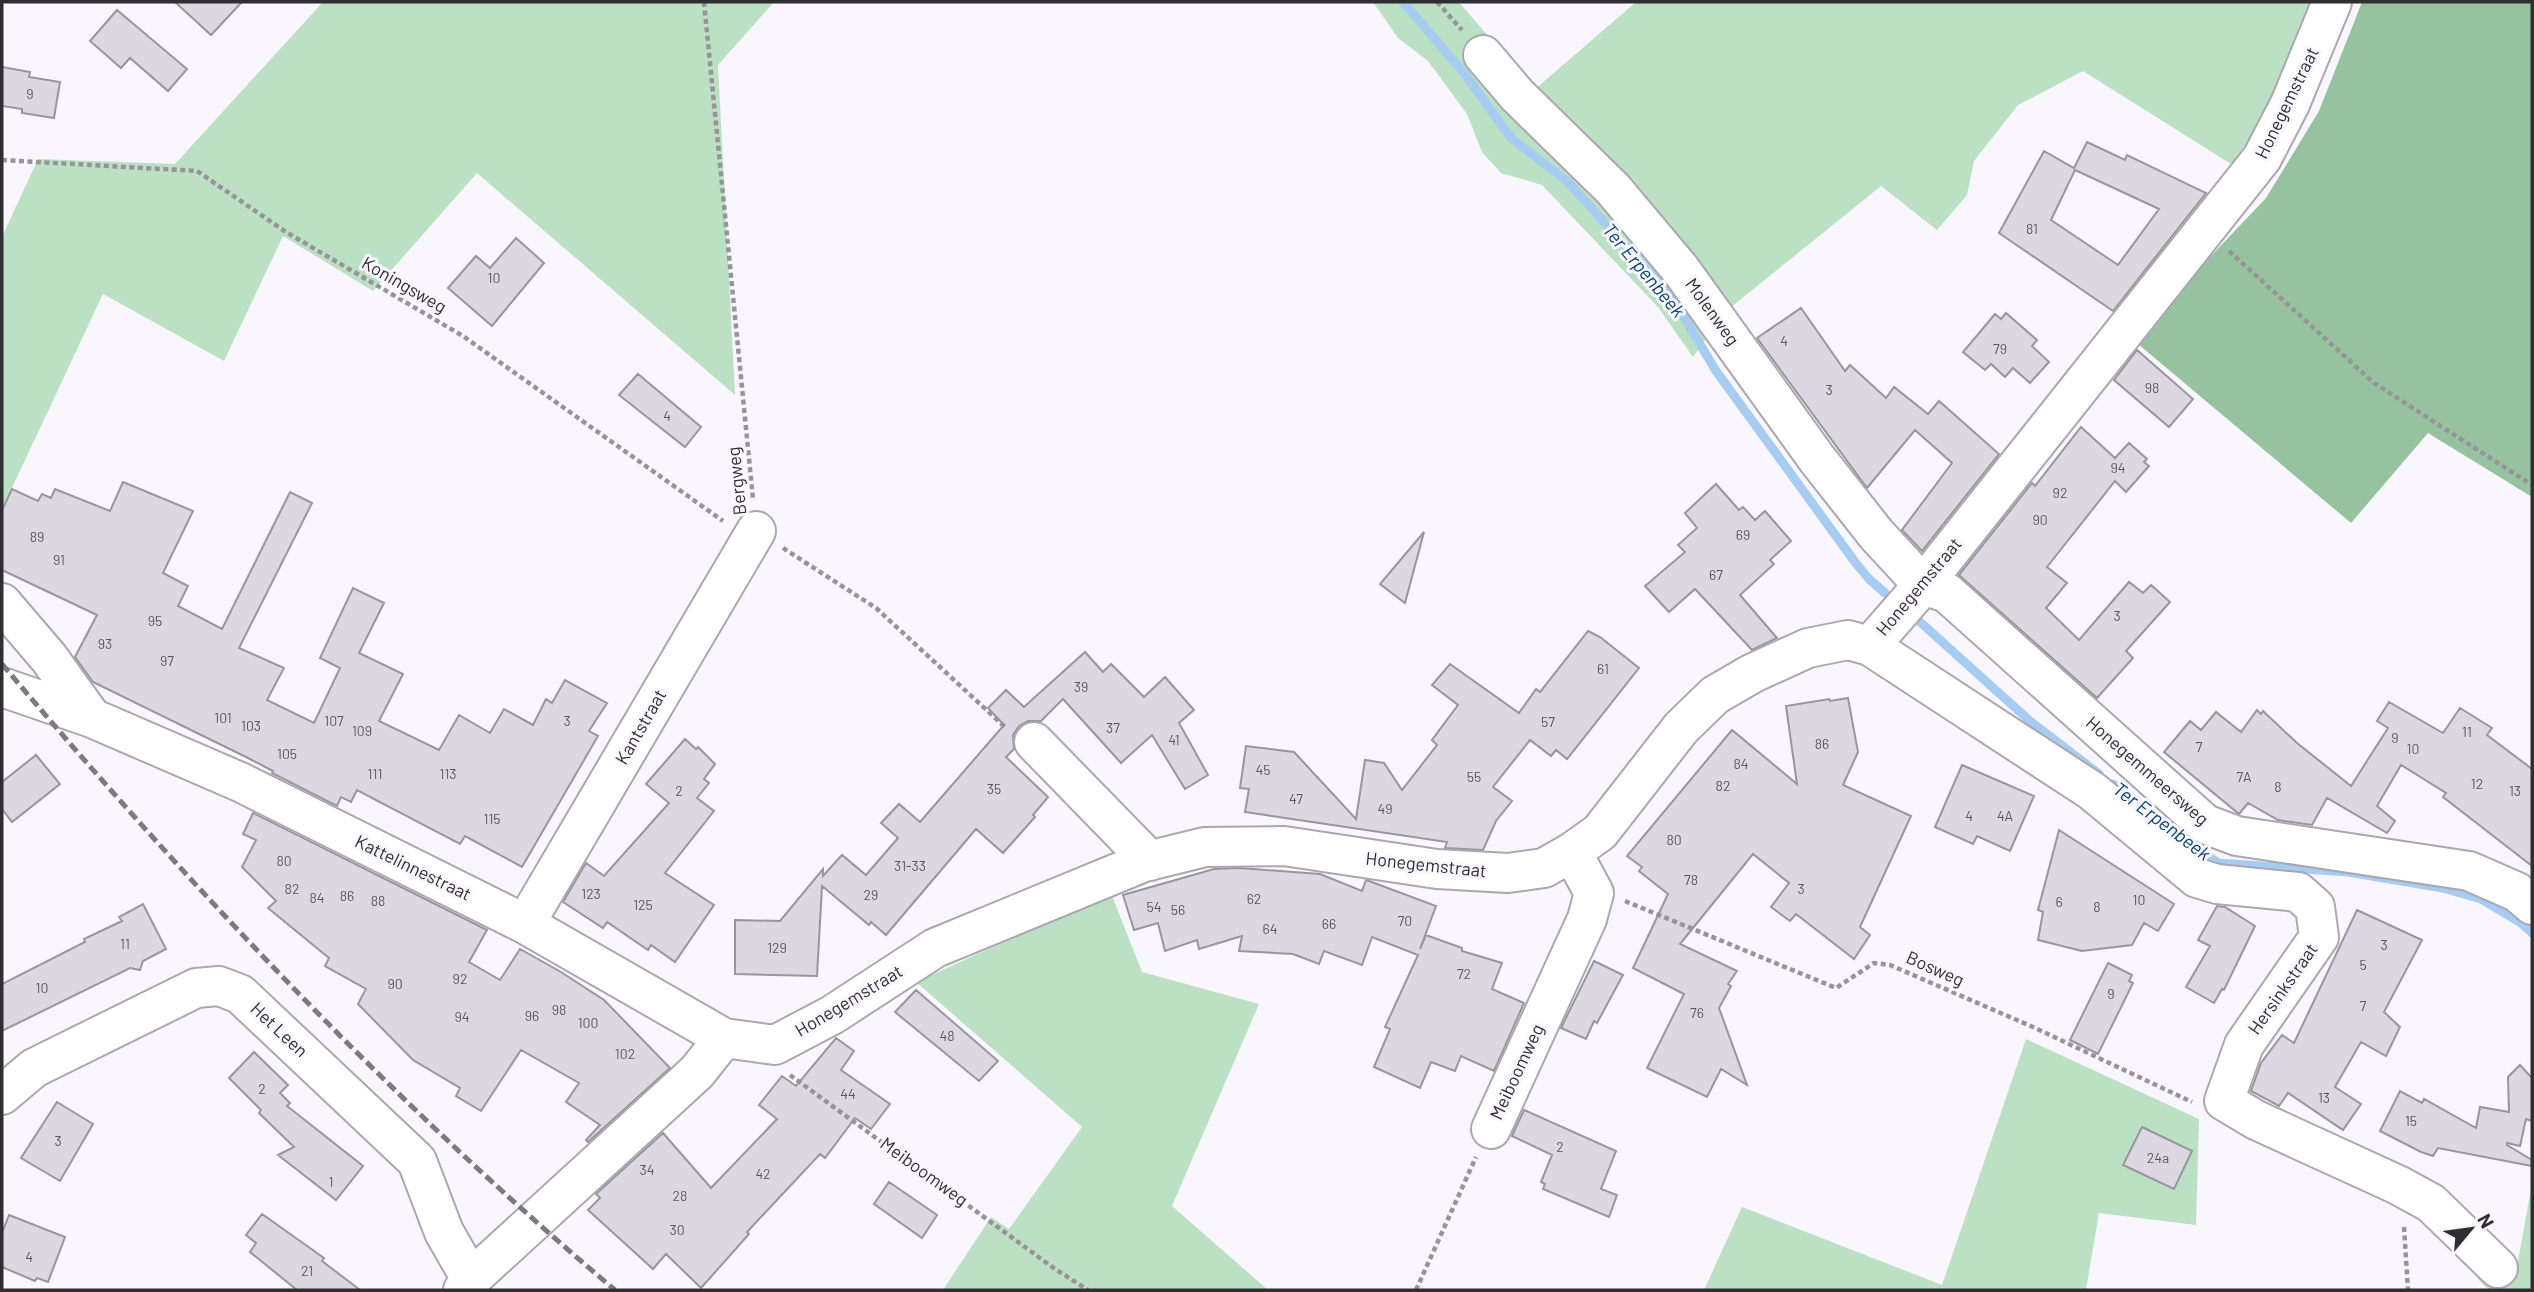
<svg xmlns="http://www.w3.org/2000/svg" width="2534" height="1292" font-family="Barlow,sans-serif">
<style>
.green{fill:#bce0c3}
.forest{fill:#96c2a0}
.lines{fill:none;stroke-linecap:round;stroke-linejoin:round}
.stream{stroke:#a6ccf2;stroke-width:9}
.building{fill:#dbd8e2;stroke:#98959e;stroke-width:2;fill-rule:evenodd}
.minor-casing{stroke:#aba7b1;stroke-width:42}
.path{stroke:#969499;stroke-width:4.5;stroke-dasharray:5 3.5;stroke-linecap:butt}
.minor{stroke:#fff;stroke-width:38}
.rail{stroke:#7c7a7f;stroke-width:5;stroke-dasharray:10 5;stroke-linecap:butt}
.labels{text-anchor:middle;stroke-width:6;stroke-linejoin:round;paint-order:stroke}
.number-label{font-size:14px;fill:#5a585d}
.street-label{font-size:18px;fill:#2f2e31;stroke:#f9f6fe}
.water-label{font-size:19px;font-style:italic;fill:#074372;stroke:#f9f6fe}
</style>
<rect width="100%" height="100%" fill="#f9f6fe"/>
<!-- green -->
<path class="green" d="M323 2H774L718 65 735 395 477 173 373 291 283 236 224 361 103 294 2 509V237L38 159 175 164Z
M1373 2H1459L1534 90 1636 2H2311L2264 120 2231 164 2083 71 2018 105 1974 161 1967 195 1937 230 1881 186 1725 312 1693 357 1658 307 1542 185 1501 173 1482 152 1467 114 1428 61 1398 38Z
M1111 893 1142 972 1259 1004 1172 1206 1268 1290H943L991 1217 1009 1229 1082 1127 916 982Z
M2026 1039 2199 1119 2196 1225 2099 1213 2086 1290H1704L1742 1207 1942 1285Z
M2532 1184V1290H2489L2477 1278 2517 1266Z"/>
<!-- forest -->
<path class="forest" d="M2362 2H2532V497L2428 433 2351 523 2138 344 2208 259 2266 198 2319 111Z"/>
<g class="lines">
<!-- stream -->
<path class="stream" d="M1403 2 1464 73 1511 138 1568 182 1673 299 1716 371 1855 562 1869 579 1885 593
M1919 621 2030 721 2099 774
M2113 784 2218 863 2348 872 2443 888 2481 899 2521 923 2532 933"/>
</g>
<!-- building -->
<path class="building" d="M175 2H242L211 35Z
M117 10 187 69 168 91 130 58 121 68 90 41Z
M2 67 30 72 29 77 60 82 54 118 22 113V109L2 106Z
M2087 142 2125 160 2127 155 2206 193 2113 311 1999 233 2044 151 2074 168ZM2075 170 2159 209 2118 265 2051 220Z
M516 238 544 263 492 326 448 288 476 256 490 268Z
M1801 308 1845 371 1850 365 1886 398 1894 387 1928 414 1939 401 1999 454 1922 551 1902 530 1952 463 1915 430 1867 488 1757 338Z
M2006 313 2037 340 2032 346 2049 362 2030 383 2013 368 2005 377 1991 364 1985 370 1963 352 1995 314 2001 319Z
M2137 350 2193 399 2169 427 2114 380Z
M638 374 701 427 685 447 619 395Z
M2081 427 2115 458 2129 443 2147 459 2144 462 2149 466 2126 492 2115 481 2047 567 2067 583 2046 608 2079 640 2129 582 2143 593 2151 585 2170 602 2126 651 2133 658 2097 698 1959 575 2032 483 2035 486Z
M123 482 193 511 163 573 188 586 178 606 222 629 290 492 312 503 239 648 284 668 267 700 314 723 340 668 320 658 353 588 384 603 359 653 403 674 379 721 439 750 459 715 490 733 504 709 533 725 546 699 552 703 565 680 607 703 589 731 598 736 522 867 465 836 460 844 357 790 351 802 341 797 337 806 272 773 273 771 246 757 93 682 75 657 97 615 2 570V510L12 489 38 501 42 494 51 498 55 489 110 511Z
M1716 484 1739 510 1743 507 1755 520 1765 511 1791 541 1770 560 1774 564 1740 595 1777 638 1752 650 1695 589 1669 612 1645 586 1685 552 1678 545 1697 528 1685 513Z
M1424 532 1405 603 1380 584Z
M1588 631 1600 637 1639 668 1567 759 1556 750 1551 756 1530 740 1493 787 1512 801 1496 821 1483 850 1445 848 1447 842 1245 812 1249 789 1240 788 1246 746 1294 752 1356 819 1365 760 1384 763 1402 790 1437 745 1432 740 1458 705 1432 685 1450 664 1519 713 1536 689 1540 692Z
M1085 652 1103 672 1111 664 1144 697 1165 677 1194 710 1179 723 1208 775 1185 789 1152 735 1121 763 1063 699 1041 721H1028L1019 726 1013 735 1014 749 1006 757 1048 797 1033 815 1035 817 1003 853 976 829 886 935 871 922 869 925 822 886 817 976 735 974V920L780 921 823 869V876L842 855 866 875 898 838 881 823 899 804 920 822 1004 725 988 708 1006 690 1024 707Z
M1848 698 1858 752 1843 785 1911 816 1860 927 1870 935 1854 959 1796 914 1790 921 1771 907 1789 883 1753 854 1680 944 1737 971 1728 984 1731 986 1719 1008 1747 1085 1721 1069 1707 1097 1647 1068 1684 994 1633 968 1668 894 1639 871 1642 867 1627 856 1732 730 1797 784 1786 706 1829 699 1830 701Z
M2389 702 2443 733 2460 708 2492 728 2487 735 2532 769V866L2443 797 2446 793 2401 765 2377 806 2395 821 2387 833 2327 798 2312 825 2278 820 2248 803 2239 814 2164 752 2190 721 2201 730 2216 712 2241 732 2257 710 2261 714 2263 711 2297 743 2351 786 2388 728 2377 721Z
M685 739 696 749 698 747 715 764 704 779 709 783 697 798 714 811 665 873 714 905 675 962 651 945 648 950 607 922 603 928 563 902 586 863 604 876 669 803 646 784Z
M36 755 60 784 12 822 2 809V782Z
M1962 765 2034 796 2010 851 1977 836 1973 844 1935 827Z
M253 813 487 930 469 962 500 980 520 949 561 972 604 1000 670 1068 588 1142 586 1140 600 1125 566 1102 579 1083 521 1050 481 1111 456 1096 460 1088 413 1060 358 1004 366 989 325 966 329 958 268 908 276 901 242 867 256 840 243 834Z
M2059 830 2174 904 2158 931 2144 923 2132 945 2082 951 2038 940 2043 912 2038 910Z
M1240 868 1320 874 1362 891 1366 880 1369 881 1436 906 1420 949 1426 935 1462 948V951L1502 963 1492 989 1524 1003 1494 1071 1461 1056 1455 1071 1431 1062 1420 1088 1374 1067 1390 1029 1385 1027 1418 955 1372 937 1362 965 1324 951 1319 964 1293 954 1239 951 1242 936 1199 949 1197 940 1165 951 1158 923 1134 930 1123 895 1214 869Z
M143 904 166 949 143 961 140 970 130 968 2 1031V984L85 942 84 939 122 921 119 917Z
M2217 906 2225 907 2255 926 2224 990 2222 989 2214 1003 2186 987 2210 946 2198 940Z
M2357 910 2422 940 2384 1012 2400 1027 2386 1056 2361 1042 2335 1087 2361 1104 2343 1130 2288 1093 2279 1106 2251 1091 2261 1063 2282 1035 2294 1043Z
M1594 961 1623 975 1597 1023 1594 1021 1586 1039 1561 1028Z
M2108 963 2132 975 2129 981 2133 983 2098 1054 2070 1040Z
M916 990 998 1061 979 1081 895 1012Z
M836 1038 854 1051 841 1070 890 1104 871 1129 855 1118 825 1158 820 1154 747 1232 749 1234 701 1288 666 1254 653 1269 588 1210 600 1198 596 1194 663 1133 711 1188 777 1119 759 1105 782 1076 796 1086Z
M254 1052 288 1085 280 1093 290 1103 287 1106 363 1166 336 1200 278 1155 294 1147 259 1113 261 1110 229 1078Z
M2520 1065 2532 1078V1121L2526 1119 2520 1146 2507 1143V1145L2532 1160V1166L2438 1148 2433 1156 2421 1152 2380 1131 2400 1091 2422 1103 2424 1099 2476 1128 2480 1107 2509 1112 2508 1077Z
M57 1102 93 1124 60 1181 21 1158Z
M1524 1110 1616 1151 1601 1189 1617 1195 1609 1217 1543 1189 1545 1184 1541 1182 1552 1155 1512 1136Z
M2142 1127 2192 1151 2174 1189 2123 1165Z
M889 1182 937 1215 922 1238 874 1204Z
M262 1214 324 1258 322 1261 360 1290H297L250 1252 256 1243 246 1235Z
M9 1215 65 1237 48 1282 37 1278 35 1281 2 1267V1233Z"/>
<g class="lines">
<defs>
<path id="minor" d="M1483 55 1517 95 1613 189 1681 270 1817 459 1876 534 1923 585 1947 593 2205 824 2237 836 2469 871 2517 892 2532 905
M2 603 49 658 92 718
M1870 646 1923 585 2262 158 2290 104 2332 2
M2 687 92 718 240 782 525 924 724 1038
M1034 742 1150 861
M525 924 756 531
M2 1095 34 1068 196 988 219 986 240 994 417 1161 444 1232 471 1279
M1491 1129 1587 919 1594 893 1572 852
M463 1290 471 1279 697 1072 724 1038 775 1045 832 1015 935 948 1144 862 1205 847 1284 846 1437 869 1508 873 1544 868 1572 852 1600 832 1681 728 1715 695 1753 673 1808 648 1848 640 1870 646 2092 791 2197 878 2217 884 2298 892 2315 907 2319 937 2244 1045 2224 1101 2256 1120 2398 1185 2431 1203 2498 1268"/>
</defs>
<!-- minor casing -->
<use href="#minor" class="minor-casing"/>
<!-- path -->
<path class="path" d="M704 2 753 499
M1437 2 1462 30
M2 160 197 171 286 232 463 336 723 521
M2229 251 2374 383 2532 485
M783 548 876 608 1005 727
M1625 901 1836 988 1874 963 1890 965 2033 1027 2192 1102
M790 1075 1055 1269 1088 1290
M2404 1227 2408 1290
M1416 1290 1476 1157"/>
<!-- minor -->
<use href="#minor" class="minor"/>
<!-- rail -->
<path class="rail" d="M2 664C191 888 391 1101 615 1290"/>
</g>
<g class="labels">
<!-- number labels -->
<g class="number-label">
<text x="30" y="99">9</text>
<text x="2032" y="234">81</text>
<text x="494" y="283">10</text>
<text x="1784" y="346">4</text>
<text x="2000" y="354">79</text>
<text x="2152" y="393">98</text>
<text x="1829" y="395">3</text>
<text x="667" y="421">4</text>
<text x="2118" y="473">94</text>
<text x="2060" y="498">92</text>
<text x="2040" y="525">90</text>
<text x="1743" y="540">69</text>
<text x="37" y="542">89</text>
<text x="59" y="565">91</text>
<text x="1716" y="580">67</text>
<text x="2117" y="621">3</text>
<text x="155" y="626">95</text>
<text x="105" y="649">93</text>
<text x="167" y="666">97</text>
<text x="1603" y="674">61</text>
<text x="1081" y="692">39</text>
<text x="223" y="723">101</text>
<text x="334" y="726">107</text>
<text x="567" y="726">3</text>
<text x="1548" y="727">57</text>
<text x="251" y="731">103</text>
<text x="1113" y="733">37</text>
<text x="362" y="736">109</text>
<text x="2467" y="737">11</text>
<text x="2395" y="743">9</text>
<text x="1174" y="745">41</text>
<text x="1822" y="749">86</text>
<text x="2199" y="752">7</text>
<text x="2413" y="754">10</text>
<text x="287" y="759">105</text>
<text x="1741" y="769">84</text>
<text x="1263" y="775">45</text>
<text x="375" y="779">111</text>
<text x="448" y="779">113</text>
<text x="1474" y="782">55</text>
<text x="2244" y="782">7A</text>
<text x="2477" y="789">12</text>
<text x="1723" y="791">82</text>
<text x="2278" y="792">8</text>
<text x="994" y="794">35</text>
<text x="679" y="796">2</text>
<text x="2515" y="796">13</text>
<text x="1296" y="804">47</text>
<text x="1385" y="814">49</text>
<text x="1969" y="821">4</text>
<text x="2005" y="821">4A</text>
<text x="492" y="824">115</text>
<text x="1674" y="845">80</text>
<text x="284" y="866">80</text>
<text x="910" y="871">31-33</text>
<text x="1691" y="885">78</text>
<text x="292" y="894">82</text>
<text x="1801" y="894">3</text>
<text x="591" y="899">123</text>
<text x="871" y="900">29</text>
<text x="347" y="901">86</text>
<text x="317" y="903">84</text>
<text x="1254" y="904">62</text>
<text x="2139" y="905">10</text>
<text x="378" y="906">88</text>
<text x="2059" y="907">6</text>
<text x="643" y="910">125</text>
<text x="1154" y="912">54</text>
<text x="2097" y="912">8</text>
<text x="1178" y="915">56</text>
<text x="1405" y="926">70</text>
<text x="1329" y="929">66</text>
<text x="1270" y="934">64</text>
<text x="125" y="949">11</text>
<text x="2384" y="950">3</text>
<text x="777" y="953">129</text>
<text x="2363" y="970">5</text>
<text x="1464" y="979">72</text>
<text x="460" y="984">92</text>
<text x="395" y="989">90</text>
<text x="42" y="993">10</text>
<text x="2111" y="999">9</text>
<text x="2363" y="1011">7</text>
<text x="559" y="1015">98</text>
<text x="1697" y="1018">76</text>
<text x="532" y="1021">96</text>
<text x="462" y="1022">94</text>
<text x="588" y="1028">100</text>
<text x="947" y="1041">48</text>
<text x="625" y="1059">102</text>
<text x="262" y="1094">2</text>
<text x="848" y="1099">44</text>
<text x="2324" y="1103">13</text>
<text x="2411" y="1126">15</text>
<text x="58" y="1146">3</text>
<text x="1560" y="1152">2</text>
<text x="2158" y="1163">24a</text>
<text x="647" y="1175">34</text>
<text x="763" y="1179">42</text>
<text x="331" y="1187">1</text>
<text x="680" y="1201">28</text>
<text x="677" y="1235">30</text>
<text x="29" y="1262">4</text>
<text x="307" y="1276">21</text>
</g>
<!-- street labels -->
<g class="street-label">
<text transform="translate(2287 103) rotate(-64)" y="6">Honegemstraat</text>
<text transform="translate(404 285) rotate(30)" y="6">Koningsweg</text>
<text transform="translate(1712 312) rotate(54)" y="6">Molenweg</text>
<text transform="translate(737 481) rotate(-96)" y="6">Bergweg</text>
<text transform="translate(1919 587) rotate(-50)" y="6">Honegemstraat</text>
<text transform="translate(641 727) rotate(-60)" y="6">Kantstraat</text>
<text transform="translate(2147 771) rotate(41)" y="6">Honegemmeersweg</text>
<text transform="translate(1426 865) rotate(6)" y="6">Honegemstraat</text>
<text transform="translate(413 868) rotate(26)" y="6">Kattelinnestraat</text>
<text transform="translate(1935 969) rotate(24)" y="6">Bosweg</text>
<text transform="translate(2283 989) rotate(-55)" y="6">Hersinkstraat</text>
<text transform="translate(849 1001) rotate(-31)" y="6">Honegemstraat</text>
<text transform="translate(279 1030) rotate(43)" y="6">Het Leen</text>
<text transform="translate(1517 1072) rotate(-65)" y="6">Meiboomweg</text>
<text transform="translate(924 1172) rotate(36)" y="6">Meiboomweg</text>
</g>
<!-- water labels -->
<g class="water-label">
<text transform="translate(1644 270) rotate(50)" y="7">Ter Erpenbeek</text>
<text transform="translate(2162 821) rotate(37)" y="7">Ter Erpenbeek</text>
</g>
</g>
<!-- border -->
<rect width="2534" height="1292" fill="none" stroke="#2f2e31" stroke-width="7"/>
<!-- north arrow -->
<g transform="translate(2471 1229) rotate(61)" stroke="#f9f6fe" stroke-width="5" paint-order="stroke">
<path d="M0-5L12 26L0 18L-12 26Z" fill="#2f2e31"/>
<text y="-10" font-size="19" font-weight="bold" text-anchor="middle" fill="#2f2e31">N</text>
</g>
</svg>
